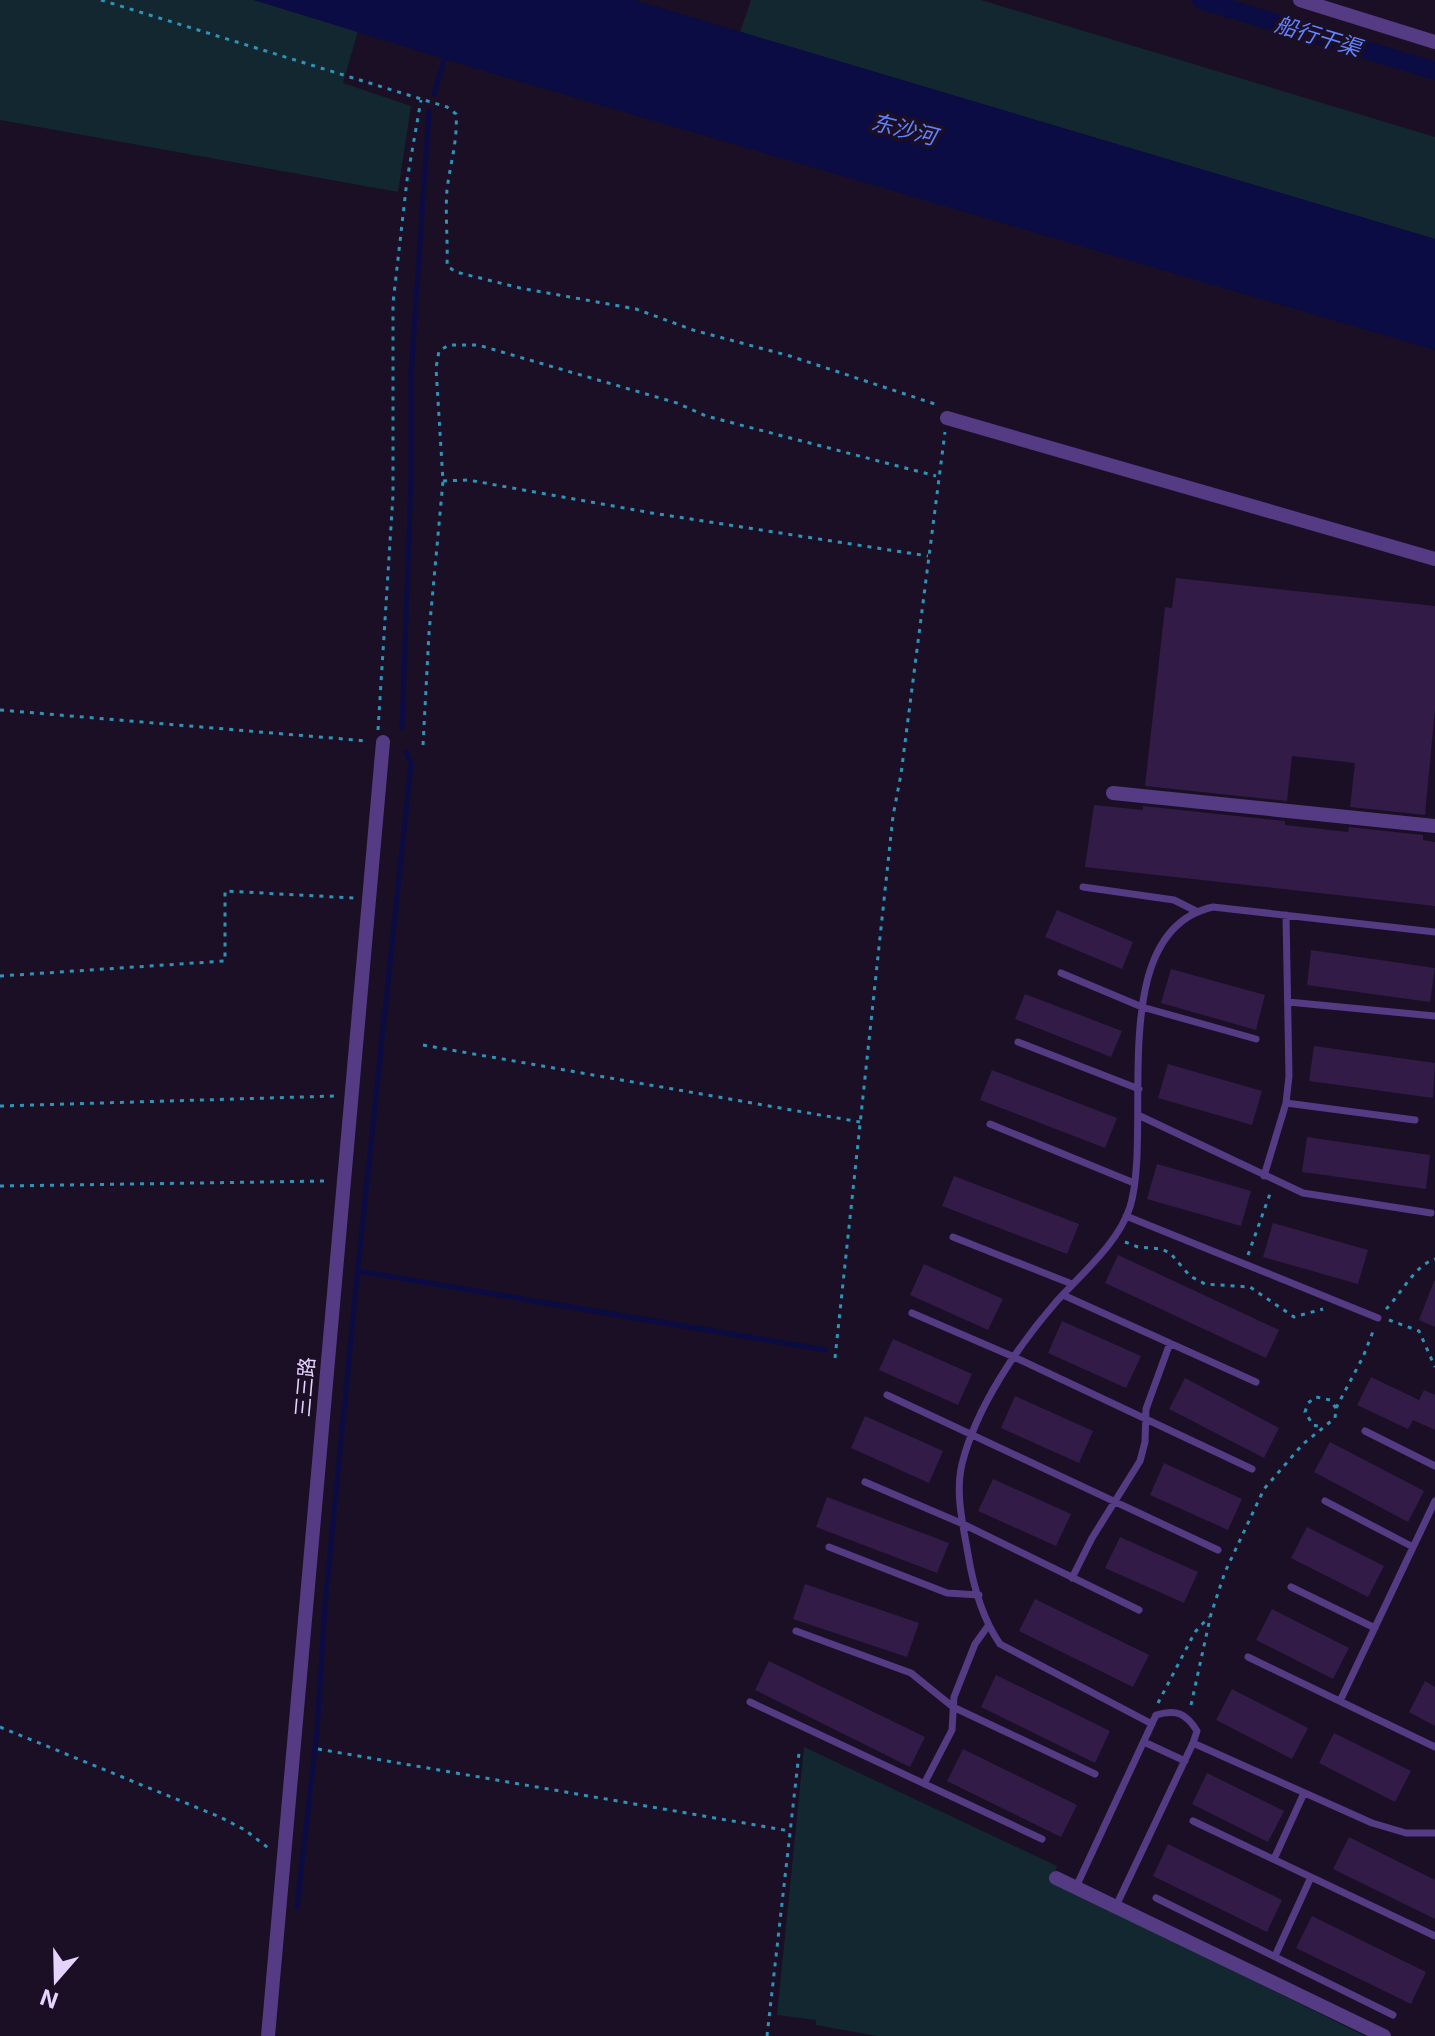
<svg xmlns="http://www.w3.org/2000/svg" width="1435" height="2036" font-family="Inter,'Noto Sans SC',sans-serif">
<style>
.green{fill:#12272f}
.water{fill:#0a0c43}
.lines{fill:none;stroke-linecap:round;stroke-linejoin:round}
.stream{stroke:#0a0c43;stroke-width:5}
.canal{stroke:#0a0c43;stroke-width:18}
.building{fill:#321b46}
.path{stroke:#2f93b7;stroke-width:3;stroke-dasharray:4 6;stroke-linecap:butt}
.lane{stroke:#553a84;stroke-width:7}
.street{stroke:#553a84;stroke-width:14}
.labels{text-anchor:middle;stroke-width:8;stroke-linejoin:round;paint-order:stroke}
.street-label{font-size:20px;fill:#e7d3ff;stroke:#1a0f25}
.water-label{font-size:22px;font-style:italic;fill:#6282ff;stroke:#1a0f25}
</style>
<rect width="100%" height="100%" fill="#1a0f25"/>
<!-- green -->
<path class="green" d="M0 0H254L358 31 343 83 411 106 398 192 0 120Z
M751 0H981L1435 137V239L740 32Z
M804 1747 1057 1866 1052 1881 1365 2036H877L816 2025V2020L777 2015Z"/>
<!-- water -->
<path class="water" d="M254 0H634L1435 239V350L464 65Z"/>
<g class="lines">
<!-- stream -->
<path class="stream" d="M434 94 446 53
M402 728 411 481V375L429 111
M357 1271 826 1350
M297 1907 317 1731 325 1605 358 1267 411 764 406 752"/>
<!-- canal -->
<path class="canal" d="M1201 0 1435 71"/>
</g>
<!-- building -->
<path class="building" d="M1176 578 1435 606V709L1425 815 1350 807 1355 763 1292 756 1287 801 1145 786 1165 607 1172 608Z
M1094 805 1143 810V806L1285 821V825L1348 832 1349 827 1423 835V840L1435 842V906L1085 867Z
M1057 910 1133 942 1122 969 1045 937Z
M1311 950 1435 968 1430 1002 1307 985Z
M1171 969 1265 995 1256 1030 1161 1003Z
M1025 994 1122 1031 1111 1057 1015 1019Z
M1314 1046 1435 1063 1433 1098 1309 1081Z
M1168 1064 1262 1091 1252 1125 1158 1098Z
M992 1070 1117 1118 1105 1148 980 1100Z
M1307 1137 1430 1155 1426 1189 1302 1172Z
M1157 1164 1251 1191 1241 1226 1147 1199Z
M954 1176 1079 1224 1067 1254 942 1206Z
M1273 1223 1368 1250 1358 1284 1263 1257Z
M1118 1255 1279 1330 1266 1358 1105 1283Z
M924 1264 1003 1299 988 1330 910 1295Z
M1434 1281H1435V1327L1419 1320Z
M1062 1321 1141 1356 1126 1388 1048 1353Z
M893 1339 972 1374 958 1405 879 1370Z
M1371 1377 1419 1400 1424 1390 1435 1395V1430L1413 1420 1408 1429 1357 1405Z
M1185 1378 1279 1428 1264 1458 1169 1409Z
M1015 1396 1093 1431 1079 1463 1001 1428Z
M865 1416 943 1451 929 1483 851 1448Z
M1330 1442 1424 1491 1408 1522 1314 1472Z
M1164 1463 1242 1499 1228 1530 1150 1495Z
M993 1479 1071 1514 1056 1546 978 1511Z
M827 1497 949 1543 937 1573 816 1527Z
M1307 1527 1384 1566 1368 1597 1291 1558Z
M1120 1537 1198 1572 1184 1603 1105 1568Z
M805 1584 919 1623 907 1657 793 1619Z
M1035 1599 1149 1655 1133 1687 1019 1631Z
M1272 1609 1349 1648 1333 1679 1256 1640Z
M769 1661 925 1737 910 1767 755 1690Z
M996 1675 1110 1731 1095 1763 981 1707Z
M1425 1681 1435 1687V1726L1409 1712Z
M1232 1689 1308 1728 1292 1759 1216 1720Z
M1334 1733 1411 1771 1395 1802 1319 1763Z
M963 1749 1077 1805 1061 1837 947 1781Z
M1207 1773 1284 1811 1268 1842 1192 1804Z
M1349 1837 1435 1880V1919L1333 1869Z
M1168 1844 1282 1900 1267 1932 1153 1876Z
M1312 1916 1426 1972 1411 2004 1296 1948Z"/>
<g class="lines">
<!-- path -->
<path class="path" d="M101 0 447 107 456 114C458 140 450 164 447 190 445 214 448 241 447 266L456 272 520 288 636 309 693 330 790 356 938 405
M443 481 468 480 652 513 928 556
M0 710 367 741
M378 730 393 495V303L407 180 421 100
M423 745 429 633 443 481 436 368 439 351 449 345H478L677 403 706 416 936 476
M0 976 225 961V891L354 898
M423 1045 860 1122
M0 1106 336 1096
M0 1186 328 1181
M1125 1242 1138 1247 1162 1249 1171 1254 1190 1276 1205 1284 1250 1287 1294 1317 1323 1309
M1248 1255 1271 1191
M1386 1309C1402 1293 1414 1266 1435 1259
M1389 1320 1419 1331 1435 1367
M835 1358 893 816 901 774 945 432
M1336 1408 1363 1357 1374 1329
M1158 1703 1195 1632 1209 1617
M1191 1705 1211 1614 1225 1572 1264 1489 1303 1444 1335 1418 1336 1408 1330 1400 1316 1397 1308 1403 1305 1412 1313 1425 1323 1427
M0 1727 220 1817 245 1830 271 1850
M318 1749 790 1831
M767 2036 799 1753"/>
<!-- lane -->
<path class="lane" d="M1083 887 1174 900 1196 911
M1061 973 1142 1007 1256 1039
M1288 1002 1435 1016
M1018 1042 1139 1089
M1286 1103 1415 1120
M1138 1115 1303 1193 1431 1213
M990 1124 1134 1183
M1264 1176 1286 1103 1289 1076 1286 915
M1126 1216 1378 1318
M953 1237 1072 1284
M1063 1295 1256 1382
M912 1313 1014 1357 1252 1469
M887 1395 1218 1550
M1365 1431 1435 1466
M865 1482 963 1524 1139 1610
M1325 1501 1413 1547
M829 1547 947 1593 979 1595
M1072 1578 1092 1538 1140 1461 1145 1442 1146 1409 1170 1343
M1291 1587 1375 1628
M796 1631 911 1673 953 1707 1095 1774
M1248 1657 1435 1747
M1340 1701 1435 1501
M750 1702 1042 1839
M1152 1724 1000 1644C982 1618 973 1585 968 1554 963 1525 955 1493 962 1464 976 1407 1018 1346 1056 1302 1081 1274 1118 1244 1130 1207 1154 1128 1103 931 1213 907L1435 932
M1144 1742 1185 1761
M1193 1743 1372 1823 1406 1833H1435
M924 1784 952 1730 954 1697 975 1644 988 1626
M1193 1821 1435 1936
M1274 1859 1304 1793
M1076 1887 1156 1715C1176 1709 1186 1713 1197 1731L1193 1743 1116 1906
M1156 1898 1393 2015
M1275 1956 1311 1877"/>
<!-- street -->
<path class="street" d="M1300 0 1435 42
M947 418 1435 559
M1113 793 1435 826
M1056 1878 1384 2036
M268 2036 383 742"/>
</g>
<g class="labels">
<!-- street labels -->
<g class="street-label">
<text transform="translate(305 1387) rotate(-85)" y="7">三三路</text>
</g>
<!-- water labels -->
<g class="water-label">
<text transform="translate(1318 36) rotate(17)" y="8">船行干渠</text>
<text transform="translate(904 129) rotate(14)" y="8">东沙河</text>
</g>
</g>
<!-- north arrow -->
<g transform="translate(56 1980) rotate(200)" stroke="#1a0f25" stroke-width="6" paint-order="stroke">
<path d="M0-6L14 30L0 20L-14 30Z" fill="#e7d3ff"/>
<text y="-12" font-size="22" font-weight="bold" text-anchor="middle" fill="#e7d3ff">N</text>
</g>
</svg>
